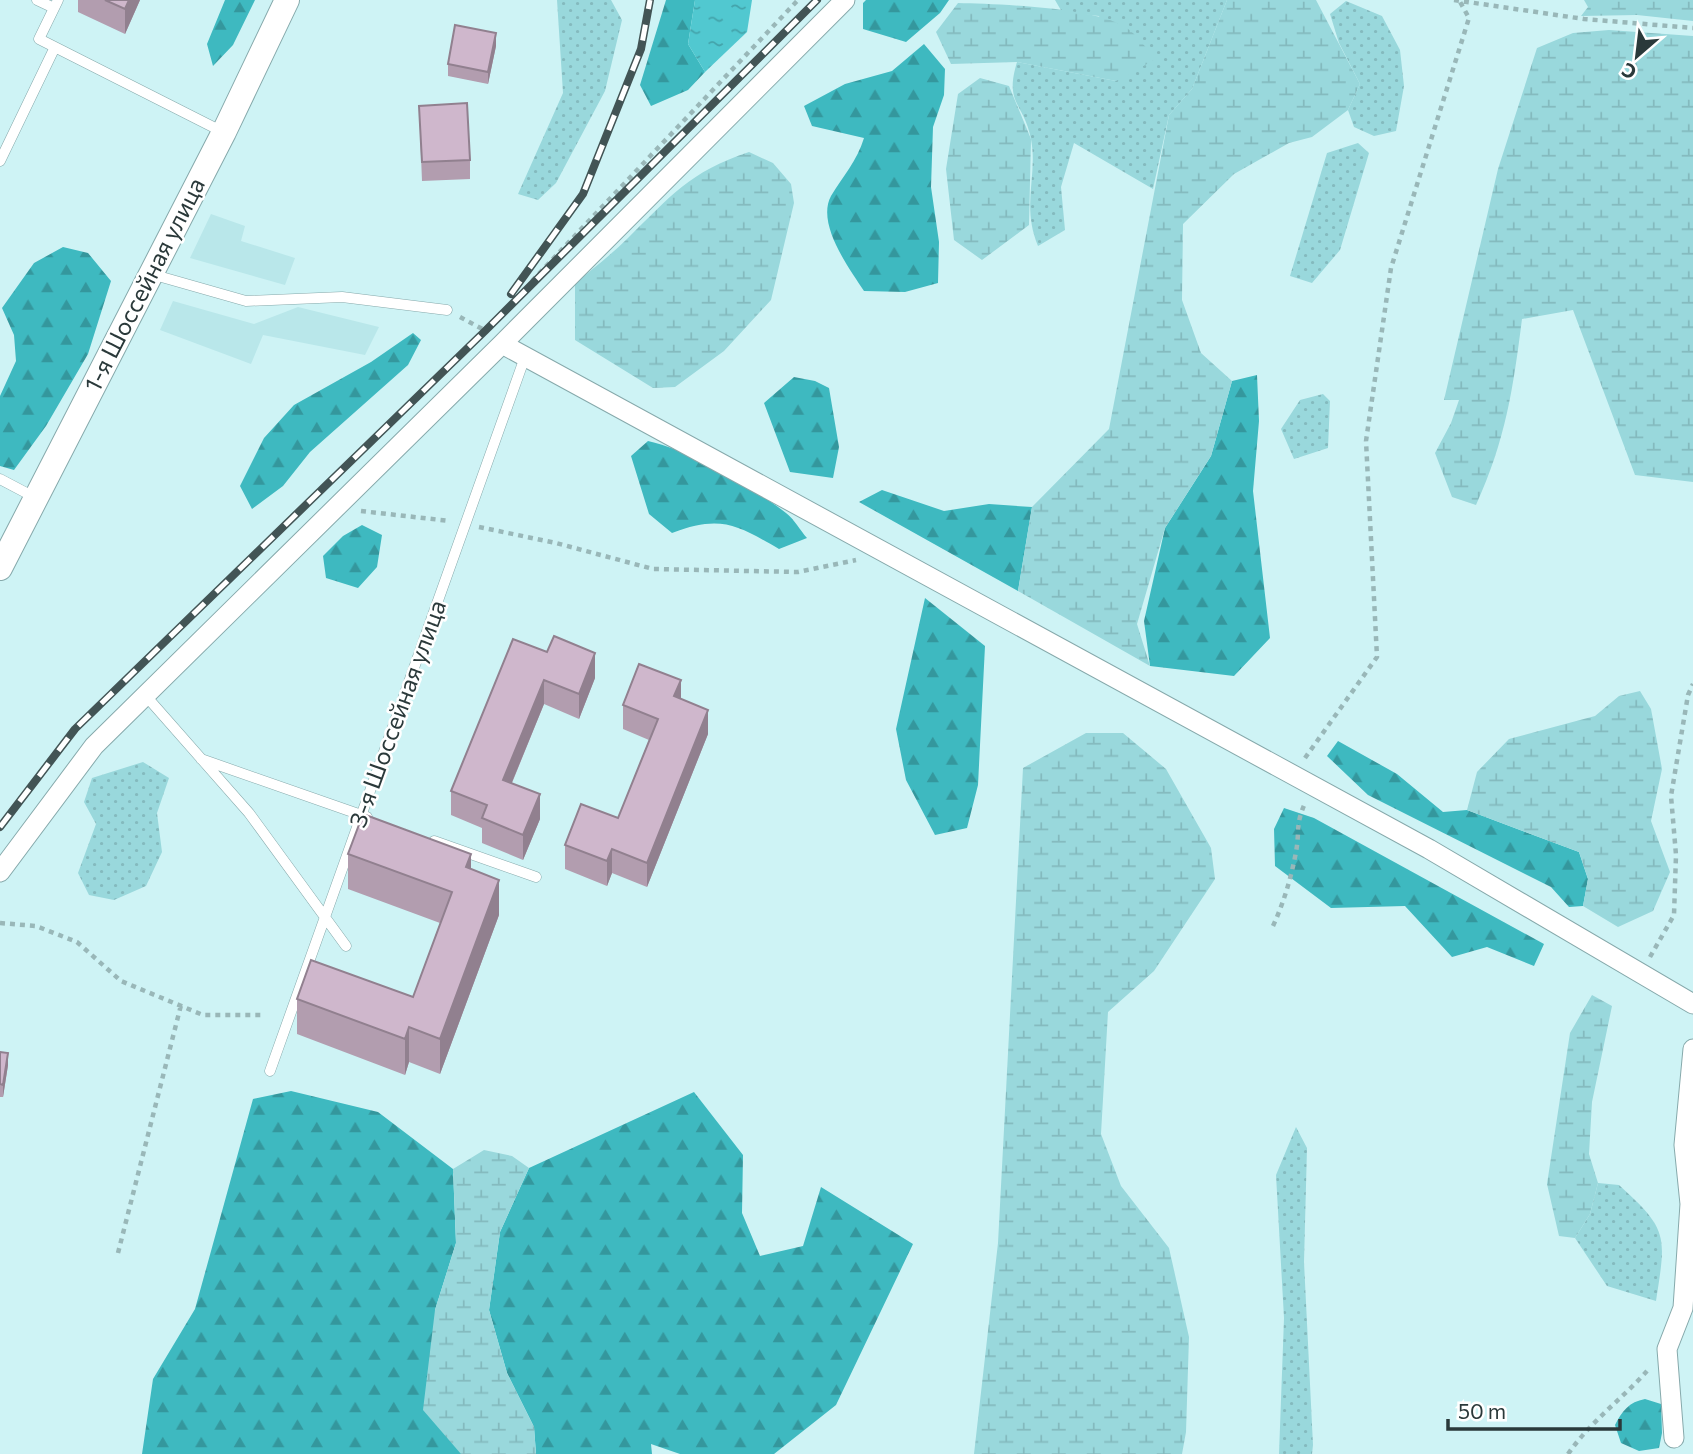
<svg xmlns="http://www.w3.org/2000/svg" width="1693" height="1454" font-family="Commissioner,sans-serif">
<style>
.built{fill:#b9e7ea}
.grass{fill:url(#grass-dots)}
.forest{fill:url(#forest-firs)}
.wetland{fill:url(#wetland-marsh)}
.water{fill:url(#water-ripples)}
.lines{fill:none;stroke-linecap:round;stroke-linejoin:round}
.service-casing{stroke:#86a9ab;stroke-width:11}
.minor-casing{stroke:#86a9ab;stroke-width:21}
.tertiary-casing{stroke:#86a9ab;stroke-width:26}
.path{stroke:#99b7b8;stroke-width:4.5;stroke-dasharray:5 5;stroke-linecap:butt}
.service{stroke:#fff;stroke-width:10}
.minor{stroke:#fff;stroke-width:19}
.tertiary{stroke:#fff;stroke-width:24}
.rail-casing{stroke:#425455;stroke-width:8}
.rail{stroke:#fff;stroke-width:5;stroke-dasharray:16;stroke-linecap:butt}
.wall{fill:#b29daf}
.shaded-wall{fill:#91808f}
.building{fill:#cfb7cc;stroke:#91808f;stroke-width:2}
.labels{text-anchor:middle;stroke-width:5;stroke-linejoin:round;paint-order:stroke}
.street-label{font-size:24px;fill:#2a393a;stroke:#fff}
</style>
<defs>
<pattern id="grass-dots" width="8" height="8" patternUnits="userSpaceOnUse" patternTransform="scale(1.75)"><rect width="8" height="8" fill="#99d8dc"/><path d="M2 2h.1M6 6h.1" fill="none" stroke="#84babe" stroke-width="1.8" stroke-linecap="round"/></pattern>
<pattern id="forest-firs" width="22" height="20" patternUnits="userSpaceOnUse" patternTransform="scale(1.75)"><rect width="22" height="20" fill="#3eb9c0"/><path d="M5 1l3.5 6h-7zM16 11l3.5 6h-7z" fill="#34979d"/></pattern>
<pattern id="wetland-marsh" width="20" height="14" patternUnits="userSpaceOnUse" patternTransform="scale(1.75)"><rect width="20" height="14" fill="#99d8dc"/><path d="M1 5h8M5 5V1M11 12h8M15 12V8" fill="none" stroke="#84babe"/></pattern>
<pattern id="water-ripples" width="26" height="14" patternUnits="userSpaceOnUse" patternTransform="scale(1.75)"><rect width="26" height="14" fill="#51c8d0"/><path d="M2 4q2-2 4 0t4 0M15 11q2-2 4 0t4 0" fill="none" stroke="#43a3aa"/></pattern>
</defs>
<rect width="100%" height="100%" fill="#cef3f5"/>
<!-- built -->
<path class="built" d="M211 214 245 226 241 241 295 258 285 285 190 258Z
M173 301 254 324 298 307 379 327 365 355 263 335 251 364 160 330Z"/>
<!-- grass -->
<path class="grass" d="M557 0H611L622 20 605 91 556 183 538 200 518 194 563 93Z
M1055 0H1227L1192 89 1169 115 1153 189 1074 143 1061 187 1065 230 1038 246C1021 205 1038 176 1031 139 1024 102 1004 105 1017 62L1116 81 1099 16 1062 12Z
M1346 1 1382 16 1400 50 1404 86 1396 131 1374 136 1354 127 1348 110 1360 84 1339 43 1330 14Z
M1358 143 1369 153 1340 250 1312 283 1290 276 1327 153Z
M1323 394 1330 401 1328 448 1294 459 1281 429 1300 400Z
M143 762 169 778 157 813 162 852 146 886 114 900 89 895 78 873 96 824 84 802 92 778Z
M1296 1127 1307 1148 1304 1262 1313 1445 1312 1454H1279L1284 1318 1276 1175Z
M1598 1183 1619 1185C1669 1230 1666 1236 1656 1301L1607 1286 1575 1238 1590 1214Z"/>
<!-- forest -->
<path class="forest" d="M225 0H255L233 45 213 66 207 44Z
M666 0H695L688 44 705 72 688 90 651 106 640 85Z
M866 0H949L940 13 906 42 863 29V3Z
M924 44 945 69 944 95 933 127 931 187 939 242 938 283 905 292 864 291C849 268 816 224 831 196 843 176 857 161 864 138L812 126 804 106 845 84 892 71Z
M63 247 88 253 111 281 88 354 46 426 14 470 0 466V396L16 361 14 335 2 308 34 263Z
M413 333 421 340 408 365 310 452 283 486 252 509 240 486 264 438 294 405 371 362Z
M1257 375 1259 421 1253 491 1270 638 1234 676 1150 666 1144 621 1165 528 1211 456 1232 381Z
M794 377 815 381 829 388 839 447 833 478 790 472 764 403Z
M648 441C692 451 750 485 786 513 794 519 800 530 807 538L779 549C736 524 720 515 672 533L649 514 631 456Z
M882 490 944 511 989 504 1032 507 1018 591 859 502Z
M362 525 382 535 377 567 358 588 326 578 323 556 343 536Z
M925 598 985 646 978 785 967 828 935 835 906 780 896 729Z
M1338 741 1397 774 1443 812 1467 810 1579 852 1588 879 1583 906 1569 907 1551 887 1368 795 1327 756Z
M1284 808 1314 818 1544 944 1534 966 1487 947 1452 957 1405 906 1331 908 1275 866 1274 829Z
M291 1091 378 1112 453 1169 456 1243 435 1310 461 1454H142L153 1379 195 1309 253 1099Z
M694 1092 743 1155 742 1213 760 1256 803 1246 821 1187 913 1244 836 1405 774 1454H680L651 1444 652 1454H536L534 1427 507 1373 489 1310 500 1232 529 1168Z
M1645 1399 1661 1404 1662 1433 1659 1448 1639 1451 1621 1443 1615 1425C1622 1411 1629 1402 1645 1399Z"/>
<!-- wetland -->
<path class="wetland" d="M1227 0H1316L1360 84 1348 110 1312 137 1289 143 1234 174 1183 224 1182 300 1201 353 1232 381 1211 456 1165 528 1137 624 1150 666 1018 591 1032 507 1109 429 1169 115 1192 89Z
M1584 0H1693V21L1637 15 1581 16 1588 7Z
M958 3C997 4 1094 7 1125 27 1137 34 1146 49 1156 59L1116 81 1017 62 951 64 936 32Z
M1609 30 1693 36V482L1635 475 1573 310 1522 319C1513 389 1506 439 1476 505L1452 497 1435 453 1451 423 1459 400H1444L1498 169 1537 48 1573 33Z
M980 78 1009 86 1031 139 1029 225 982 260 954 240 946 169 958 94Z
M749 152 773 163 791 184 794 203 771 300 724 351 675 387 653 388 575 340V284C592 269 611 255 628 238 671 196 689 172 749 152Z
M1640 691 1651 709 1662 769 1651 821 1670 872 1653 911 1618 927 1583 906 1588 879 1579 852 1467 810 1477 772 1509 739 1595 716 1619 696Z
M1086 733H1123L1166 769 1211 848 1215 879 1154 971 1108 1012 1101 1134 1121 1186 1169 1248 1189 1337 1186 1432 1182 1454H974L998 1243 1023 768Z
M1592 995 1612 1006 1592 1102 1589 1154 1598 1183 1590 1214 1575 1238 1559 1236 1547 1184 1570 1033Z
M484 1150 512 1156 529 1168 500 1232 489 1310 507 1373 534 1427 536 1454H461L423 1410 435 1310 456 1243 453 1169Z"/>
<!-- water -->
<path class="water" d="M695 0H752L747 32 705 72 688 44Z"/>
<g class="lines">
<defs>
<path id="service" d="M37 0 54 8
M58 0 39 39 223 132
M0 161 55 47
M151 274 246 301 342 297 447 310
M0 479 36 498
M146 696 249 813 346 946
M201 759 367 817
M434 841 536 877
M270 1071 525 357"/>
<path id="minor" d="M502 344 1429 849 1693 1004
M0 872 94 746 502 344 845 0
M1674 1438 1667 1349 1683 1308 1690 1204 1684 1145 1693 1049"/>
<path id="tertiary" d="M0 568 224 132 287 0"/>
</defs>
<!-- service casing -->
<use href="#service" class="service-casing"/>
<!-- minor casing -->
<use href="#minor" class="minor-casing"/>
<!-- tertiary casing -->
<use href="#tertiary" class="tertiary-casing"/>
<!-- path -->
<path class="path" d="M1454 0 1584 19 1693 28
M532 281 798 0
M460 317 486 331
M361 511 450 521
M479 527 556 543 653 569 798 572 856 560
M1305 758 1377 657 1366 441 1391 268 1469 18 1459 0
M0 923 36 926 77 942 121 981 203 1015H262
M1273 926C1284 902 1291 878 1296 852 1300 830 1295 826 1305 803
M1650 957 1674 915 1676 855 1671 796 1688 695 1693 684
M118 1253 181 1005
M1568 1454C1591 1421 1621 1400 1647 1371"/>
<!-- service -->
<use href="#service" class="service"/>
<!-- minor -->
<use href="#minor" class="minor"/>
<!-- tertiary -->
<use href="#tertiary" class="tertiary"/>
<defs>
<path id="rail" d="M511 294 583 194 641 49 650 0
M0 827 75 729 485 331 817 0"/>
</defs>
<!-- rail casing -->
<use href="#rail" class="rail-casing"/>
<!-- rail -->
<use href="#rail" class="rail"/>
</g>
<!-- wall -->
<path class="wall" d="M78 0H140L125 34 78 12Z
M496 46 488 84 448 76V64Z
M419 106 470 160V179L422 181Z
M513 639 595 678 579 719 544 704 512 783 540 819 523 860 482 843V828L451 815V791Z
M681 699 708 734 647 887 612 873 607 886 565 869V845L618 818 649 740 623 729V705Z
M348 854 471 869 499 915 440 1074 409 1062 405 1075 297 1034V999L413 997 440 923 348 889Z
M0 1052 8 1065 3 1097H0Z"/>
<!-- shaded-wall -->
<path class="shaded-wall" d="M129 0H140L125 34V9Z
M496 33V46L488 84V72Z
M595 653V678L579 719V694Z
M544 680V704L503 804V780Z
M681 680V705L674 696Z
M708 710V734L647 887V863Z
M540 794V819L523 860V835Z
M612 849V873L607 886V861Z
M471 854V889L466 867Z
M499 880V915L440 1074V1039Z
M409 1027V1062L405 1075V1039Z
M8 1053V1065L3 1097V1085Z"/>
<!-- building -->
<path class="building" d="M105 0H129L125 9Z
M455 25 496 33 488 72 448 64Z
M467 103 470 160 422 162 419 106Z
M554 636 595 653 579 694 544 680 503 780 540 794 523 835 482 818 487 805 451 791 513 639 547 652Z
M639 664 681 680 674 696 708 710 647 863 612 849 607 861 565 845 581 804 618 818 658 719 623 705Z
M363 814 471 854 466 867 499 880 440 1039 409 1027 405 1039 297 999 311 960 413 997 452 892 348 854Z
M0 1052 8 1053 3 1085 0 1084Z"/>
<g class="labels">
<!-- street labels -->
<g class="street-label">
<text transform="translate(145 285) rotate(-63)" y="8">1-я Шоссейная улица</text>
<text transform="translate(398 714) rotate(-70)" y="8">3-я Шоссейная улица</text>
</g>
</g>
<!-- north arrow -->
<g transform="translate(1637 56) rotate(208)" stroke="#ffffff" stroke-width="5" paint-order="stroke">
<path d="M0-5L12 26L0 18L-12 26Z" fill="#2a393a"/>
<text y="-10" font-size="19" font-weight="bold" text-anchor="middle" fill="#2a393a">С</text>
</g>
<!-- scale -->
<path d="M1448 1419v10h172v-10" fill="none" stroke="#2a393a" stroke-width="3.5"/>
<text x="1458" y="1419" font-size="21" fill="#2a393a" stroke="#ffffff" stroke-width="5" paint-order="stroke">50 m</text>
</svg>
